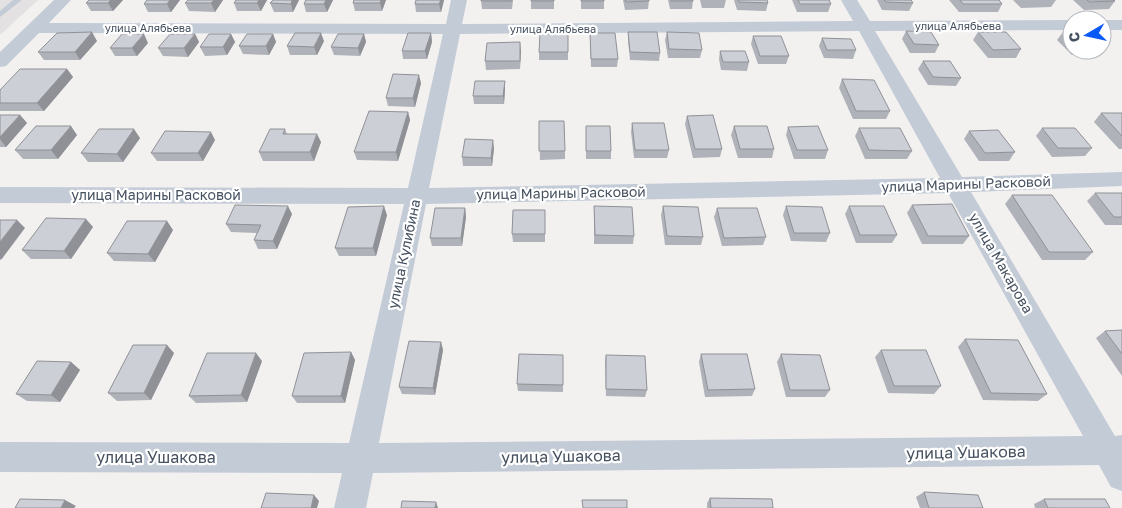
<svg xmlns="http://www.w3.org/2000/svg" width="1122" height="508" font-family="'Golos Text',sans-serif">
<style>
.education{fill:#e4e1e2}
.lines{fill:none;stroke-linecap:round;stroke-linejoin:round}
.service{fill:#c3cbd6;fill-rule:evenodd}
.minor{fill:#c3cbd6;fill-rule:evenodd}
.wall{fill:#afb2b8}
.shaded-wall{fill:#8f9196}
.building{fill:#cccfd6;stroke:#8f9196}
.labels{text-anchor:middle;stroke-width:4.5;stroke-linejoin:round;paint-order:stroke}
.far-street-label{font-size:11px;fill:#465160;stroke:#fff}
.street-label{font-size:14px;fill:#465160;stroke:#fff}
.near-street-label{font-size:16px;fill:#465160;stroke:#fff}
</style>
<rect width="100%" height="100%" fill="#f3f0f0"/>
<!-- education -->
<path class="education" d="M0 0H38L0 35Z"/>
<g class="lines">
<!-- service -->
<path class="service" d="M13 0H22L0 17V11Z"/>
<!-- minor -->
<path class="minor" d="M54 0H71L49 23 446 24 451 0H467L462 24 853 21 841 0H857L870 21 1072 20V30L875 31 962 177 1122 172V186L971 192 1115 436 1122 435V491L1111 487 1099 465 373 473 366 508H334L342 473 0 472V442L349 443 404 204 0 203V187L408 188 443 34 39 33 6 66 0 67V52ZM859 31 940 178 429 188 460 34ZM948 193 1083 436 379 443 426 204Z
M1102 20H1122V30H1102Z"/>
</g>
<!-- wall -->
<path class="wall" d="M123 0 113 11H91L86 3Z
M147 0H180L171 12H148L144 4Z
M223 0 215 12 189 11 185 3Z
M267 0 261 11H237L234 3Z
M299 0 293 12H274L270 3Z
M306 0H333L327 12H306L304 4Z
M354 0H386L382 11H355L353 3Z
M444 0 441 12H416L415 4Z
M481 0H513L512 9H482Z
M531 0H554V9H531Z
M581 0H604V9H581Z
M623 0H649L648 9 625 10Z
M668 0H693L692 9H670Z
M700 0H726L724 8H702Z
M734 0H767L768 3 766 11 737 10Z
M792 0H829L831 4 828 12H797Z
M877 0H911L913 3 909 11 882 10Z
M949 0H999L1002 4 998 12H959Z
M1013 0H1056L1051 7 1021 8Z
M1073 0H1113L1115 1 1109 9 1084 10Z
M906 31 939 45 935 53H910L902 39Z
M628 32 660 53 659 61 630 60 628 40Z
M667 32 702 50 700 58H668L665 40Z
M978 32 1021 49 1016 58H988L973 40Z
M1063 32H1072V50H1099L1095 55H1072L1057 40Z
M431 33 432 42 427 59H403L402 51Z
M590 33 618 59 617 67H591Z
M195 34 199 42 188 57 163 56 158 48Z
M231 34 235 42 227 55 205 56 200 47Z
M273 34 276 42 269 55 243 54 239 46Z
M364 34 366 42 360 56 334 55 331 47Z
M568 34V60H539V52Z
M753 36 789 56 786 64H758L751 44Z
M822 38 856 50 853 59 824 58 819 46Z
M97 41 80 60H44L38 52Z
M324 41 317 55H290L287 46Z
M520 42V69L486 70 485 61Z
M148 43 137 56H115L110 48Z
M720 51 749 62 747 71 721 70 719 59Z
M923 61 961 78 956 86 928 85 918 69Z
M67 69 73 77 44 111H0V90Z
M842 79 890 111 886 119H853L839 88Z
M505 81V89L504 104H474L473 96Z
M421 83 415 107 388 106 386 98Z
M408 112 410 120 398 161 357 160 354 152Z
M1101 113H1122V149H1119L1094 122Z
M0 115H20L27 123 6 147H0Z
M687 116 722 149 720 157 693 158 685 124Z
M539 121 565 151V159L540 160Z
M632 123 669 150 667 158H634L631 132Z
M586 126 611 151V159H586Z
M734 126 774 149 772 158H738L731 135Z
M788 127 828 150 825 159H794L786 135Z
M859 128 912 151 907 159H865L855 136Z
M1042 128 1092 148 1085 156 1052 157 1036 136Z
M285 129 287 134 321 142 314 161H263L259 152Z
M969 131 1015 152 1009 161H979L964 139Z
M77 135 58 159H23L15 150Z
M140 138 123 162H88L81 153Z
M215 140 203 161H157L151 153Z
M494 148 492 166H463L462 157Z
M1095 193H1122V225H1105L1087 201Z
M1012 195 1093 252 1085 260H1042L1005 204Z
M912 205 969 236 963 244H922L907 213Z
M594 206 634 236 633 244H594Z
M663 206 703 237 701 245H665L661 215Z
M786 206 830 233 826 242 791 241 783 215Z
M849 206 897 235 892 243H856L845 214Z
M465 208 466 217 462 246H432L430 238Z
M717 208 766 237 763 245 722 246 714 217Z
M545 210V242H513L512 234Z
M292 214 277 249H258L254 240 257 233 231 232 226 224Z
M387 215 376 256H339L335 248Z
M93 227 71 259H31L22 250Z
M173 230 155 262 114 261 107 253Z
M1122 330V376L1096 338 1105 331Z
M965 339 1047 394 1038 401 983 400 958 347Z
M441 342 443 350 435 395 402 394 399 387Z
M881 350 941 386 934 394 888 393 875 357Z
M351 352 355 360 345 403H297L292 396Z
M174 353 151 400 117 401 108 393Z
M701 354 755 389 752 396 705 397 699 362Z
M781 354 830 390 825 397H786L777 362Z
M563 355V392L518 391 517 384Z
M606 355 647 390 645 397 606 396 605 362Z
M262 361 247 402 196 403 189 396Z
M71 362 80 370 60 402 27 401 16 394Z
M924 492 983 508H920L916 497Z
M710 498 773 508H707V503Z
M1044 499 1110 508H1035L1034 504Z"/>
<!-- shaded-wall -->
<path class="shaded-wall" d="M111 0H123L113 11 108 3Z
M170 0H180L171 12 167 4Z
M214 0H223L215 12 211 3Z
M259 0H267L261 11 257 3Z
M292 0H299L293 12 291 4Z
M326 0H333L327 12 324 4Z
M381 0H386L382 11 380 3Z
M441 0H444L441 12 439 4Z
M92 32 97 41 80 60 75 52Z
M321 33 324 41 317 55 314 47Z
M431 33 432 42 427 59 425 51Z
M144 34 148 43 137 56 132 48Z
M195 34 199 42 188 57 184 48Z
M231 34 235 42 227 55 223 47Z
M273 34 276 42 269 55 266 46Z
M364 34 366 42 360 56 358 48Z
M520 42 521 51 520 69Z
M67 69 73 77 44 111 37 103Z
M419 75 421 83 415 107 413 98Z
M505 81V89L504 104 503 96Z
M408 112 410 120 398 161 396 152Z
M20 115 27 123 6 147 0 139V137Z
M71 126 77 135 58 159 51 150Z
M134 129 140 138 123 162 117 154Z
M211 132 215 140 203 161 198 153Z
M317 134 321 142 314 161 310 152Z
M493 140 494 148 492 166 491 158Z
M288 206 292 214 277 249 273 241Z
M384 206 387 215 376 256 373 248Z
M465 208 466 217 462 246 461 238Z
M86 219 93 227 71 259 64 251Z
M17 220 25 228 1 260 0 259V242Z
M167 221 173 230 155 262 148 254Z
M441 342 443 350 435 395 433 388Z
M167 345 174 353 151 400 144 393Z
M351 352 355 360 345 403 341 396Z
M256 353 262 361 247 402 241 395Z
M71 362 80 370 60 402 51 395Z
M314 495 319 501 317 508H311Z
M65 500 76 506 74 508H61Z
M436 502 438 508H435Z"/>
<!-- building -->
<path class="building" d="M89 0H111L108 3H86Z
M147 0H170L167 4H144Z
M188 0H214L211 3H185Z
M236 0H259L257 3H234Z
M273 0H292L291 4 270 3Z
M306 0H326L324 4H304Z
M354 0H381L380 3H353Z
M416 0H441L439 4H415Z
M481 0H512V1H481Z
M531 0H554V1H531Z
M581 0H604V1H581Z
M625 0H649V1L626 2Z
M671 0H693V1H671Z
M738 0H767L768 3 739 2Z
M798 0H829L831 4H800Z
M884 0H911L913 3 886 2Z
M960 0H999L1002 4H963Z
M1087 0H1113L1115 1 1089 2Z
M906 31 931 32 939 45 914 44Z
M92 32 75 52H38L57 33Z
M628 32H657L660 53 630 52Z
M667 32 699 33 702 50 669 49Z
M978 32H1006L1021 49 993 50Z
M1063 32H1072V42Z
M295 33H321L314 47 287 46Z
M408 33H431L425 51H402Z
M590 33H615L618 59H591Z
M122 34H144L132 48H110Z
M170 34H195L184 48H158Z
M209 34H231L223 47H200Z
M247 34H273L266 46H239Z
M338 34H364L358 48 331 47Z
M540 34H568V52H539Z
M753 36H781L789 56H760Z
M822 38 851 39 856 50H827Z
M520 42V61H485L487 43Z
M720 51H745L749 62H723Z
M923 61H950L961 78 933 77Z
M20 69H67L37 103H0V90Z
M393 74 419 75 413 98H386Z
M842 79 874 80 890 111H856Z
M475 81H505L503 96H473Z
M369 111 408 112 396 152H354Z
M1101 113H1122V136Z
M0 115H20L0 137Z
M713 115 722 149H695L687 116Z
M539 121H564L565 151H539Z
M632 123H664L669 150H635Z
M36 126H71L51 150H15Z
M586 126H610L611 151H586Z
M734 126H767L774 149H740Z
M818 126 828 150H797L788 127Z
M859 128H900L912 151 869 150Z
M1042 128H1075L1092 148H1058Z
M99 129H134L117 154 81 153Z
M270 129H285L283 134H317L310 152H259Z
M998 130 1015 152 985 153 969 131Z
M165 131 211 132 198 153H151Z
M465 139 493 140 491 158 462 157Z
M1095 193H1122V217H1114Z
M1012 195H1052L1093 252H1049Z
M952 204 969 236H928L912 205Z
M235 205 288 206 273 241 254 240 261 225 226 224Z
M384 206 373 248H335L348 207Z
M594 206 632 207 634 236 595 235Z
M663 206 698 207 703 237 667 236Z
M786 206 822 207 830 233H794Z
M849 206H884L897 235H860Z
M435 208H465L461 238H430Z
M717 208H757L766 237 724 238Z
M513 210H545V234H512Z
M46 218 86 219 64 251 22 250Z
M0 220H17L0 242Z
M127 221H167L148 254 107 253Z
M1122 330V354L1105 331Z
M965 339 1018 340 1047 394 991 393Z
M409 341 441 342 433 388 399 387Z
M133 345H167L144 393H108Z
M881 350H926L941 386H894Z
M351 352 341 396H292L304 353Z
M207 353H256L241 395 189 396Z
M519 354 563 355V385L517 384Z
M701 354H747L755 389 708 390Z
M781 354 820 355 830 390H790Z
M606 355 645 356 647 390 606 389Z
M37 361 71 362 51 395 16 394Z
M924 492 978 495 983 508H929Z
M266 493 314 495 311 508H261Z
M710 498 772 499 773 508H711Z
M20 499 65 500 61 508H15Z
M1044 499H1105L1110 508H1048Z
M582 500H627V508H583Z
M402 501 436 502 435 508H401Z"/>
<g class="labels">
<!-- far-street labels -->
<g class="far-street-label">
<text x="958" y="30">улица Алябьева</text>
<text x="148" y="32">улица Алябьева</text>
<text x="553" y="33">улица Алябьева</text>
</g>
<!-- street labels -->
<g class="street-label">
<text transform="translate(966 184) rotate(-2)" y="5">улица Марины Расковой</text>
<text transform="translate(561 193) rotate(-1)" y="5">улица Марины Расковой</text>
<text x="156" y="200">улица Марины Расковой</text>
<text transform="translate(404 254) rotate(-78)" y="5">улица Кулибина</text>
<text transform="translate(1001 263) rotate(60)" y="5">улица Макарова</text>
</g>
<!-- near-street labels -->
<g class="near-street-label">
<text transform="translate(966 452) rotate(-1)" y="6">улица Ушакова</text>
<text transform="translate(561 456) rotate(-1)" y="6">улица Ушакова</text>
<text x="156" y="463">улица Ушакова</text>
</g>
</g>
<!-- north arrow -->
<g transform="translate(1087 35) rotate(261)"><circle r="24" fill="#ffffff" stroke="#b5b9bf"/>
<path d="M0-4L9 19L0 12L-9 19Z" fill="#0859f5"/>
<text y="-8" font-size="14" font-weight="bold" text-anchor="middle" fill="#465160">С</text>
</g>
</svg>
